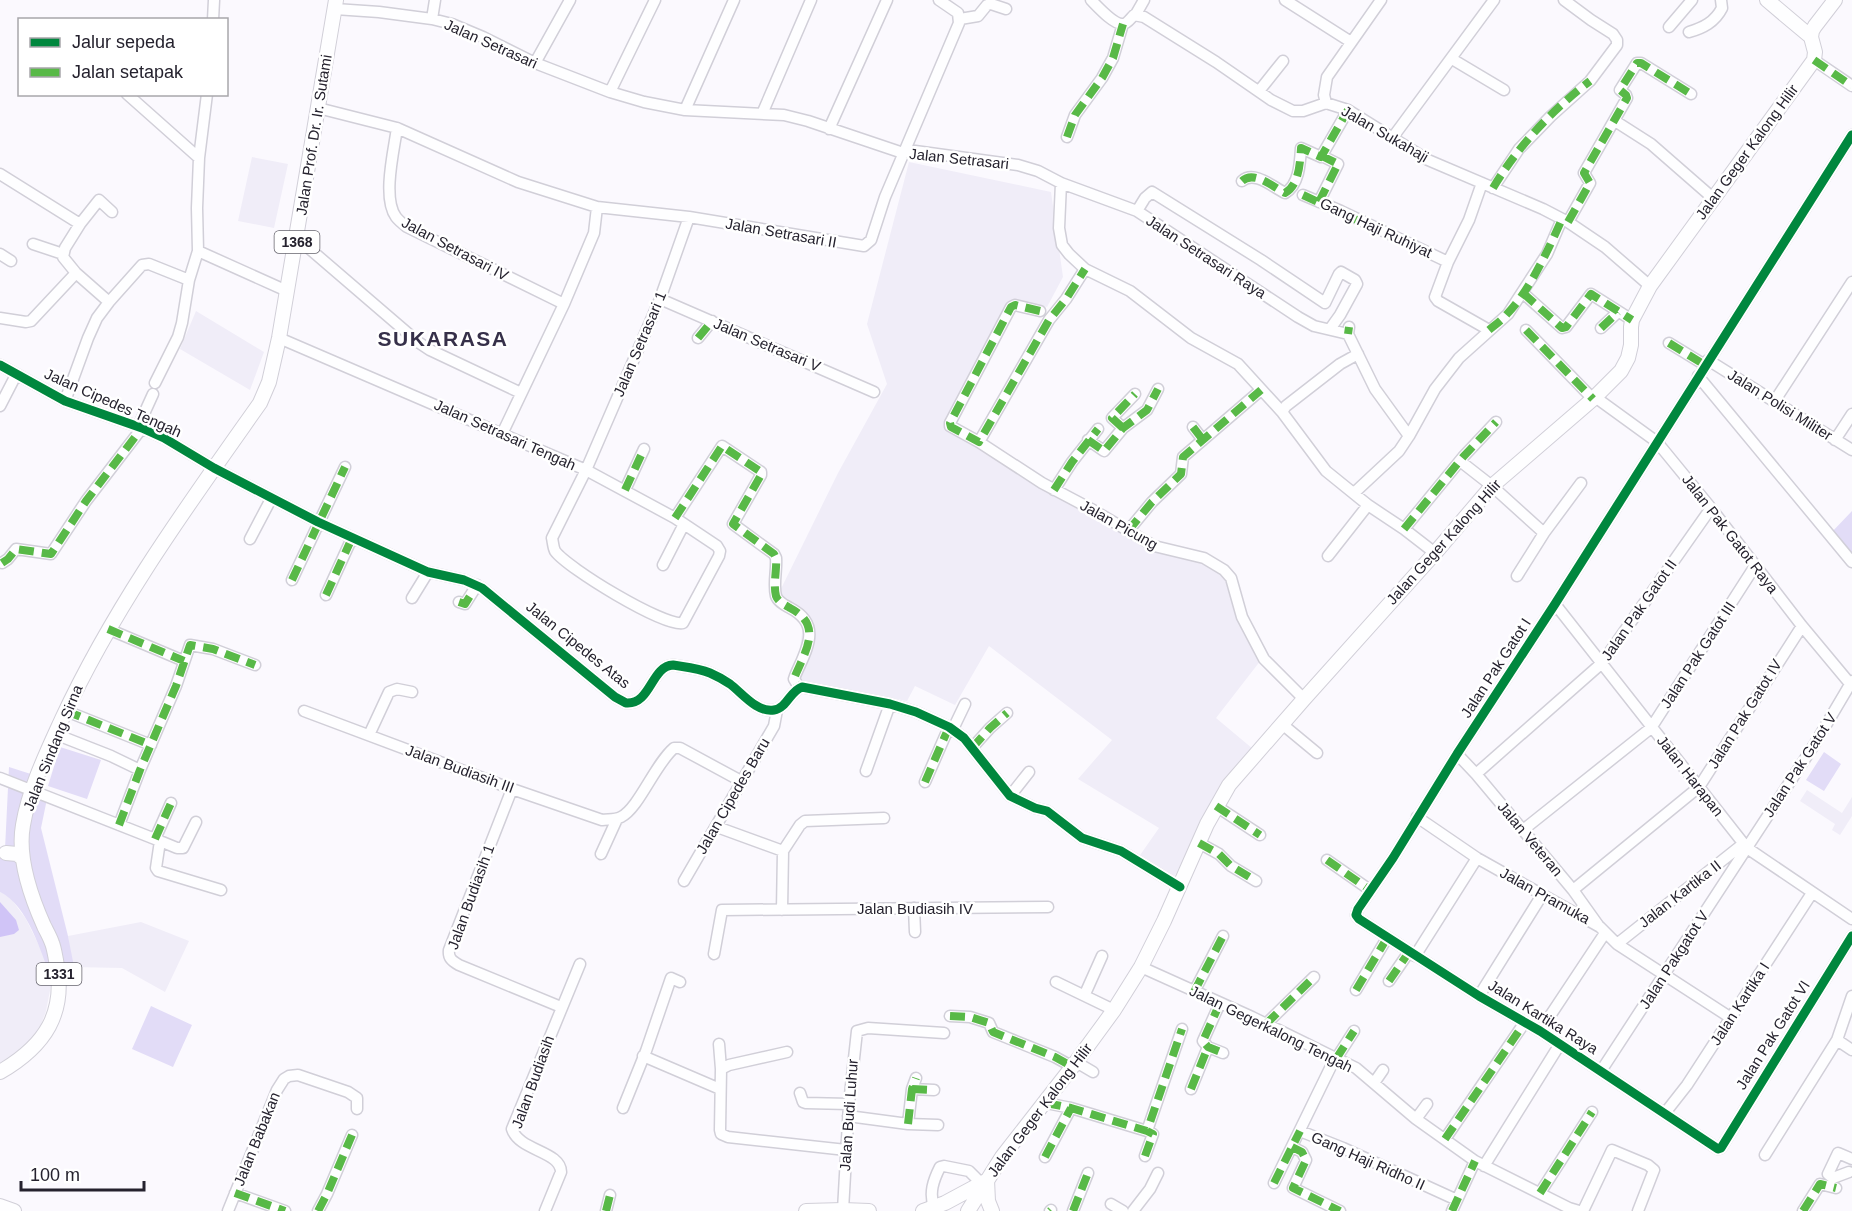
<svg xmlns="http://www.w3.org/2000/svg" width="1852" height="1211" font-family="Helvetica,sans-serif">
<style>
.built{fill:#f0edf8}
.green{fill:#e2dcf7}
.water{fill:#d0c4f7}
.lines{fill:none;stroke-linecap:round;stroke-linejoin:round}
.minor-casing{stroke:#d1cfd8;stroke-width:13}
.major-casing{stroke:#d1cfd8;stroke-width:16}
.minor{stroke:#fefeff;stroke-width:10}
.major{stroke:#fefeff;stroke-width:14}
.quiet{stroke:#58b947;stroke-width:8;stroke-dasharray:15 8;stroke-linecap:butt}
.cycleway-casing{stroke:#fff;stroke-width:13}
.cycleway{stroke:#00873e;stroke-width:9}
.labels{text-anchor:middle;stroke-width:5;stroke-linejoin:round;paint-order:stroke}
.shield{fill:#fff;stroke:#66646d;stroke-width:1.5}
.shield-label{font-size:14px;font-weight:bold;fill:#25222e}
.street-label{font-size:15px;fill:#25222e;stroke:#fff}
.district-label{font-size:21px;font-weight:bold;letter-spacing:1.5px;fill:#363049;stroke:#fff}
</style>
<rect width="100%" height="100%" fill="#fbf9fe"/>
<!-- built -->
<path class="built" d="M252 157 288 164 274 228 238 221Z
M909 162 1051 192 1063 277 1047 307 1014 301 946 424 1052 494 1091 513 1202 562 1228 578 1261 660 1216 718 1253 749 1221 789 1173 879 1138 858 1159 828 1078 779 1112 740 989 646 955 705 915 686 907 701 796 680 804 618 776 599 838 473 887 384 867 324Z
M196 311 264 352 250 390 180 349Z
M1807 790 1842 813 1852 797V816L1840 835 1832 830 1835 824 1800 801Z
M0 892 9 896 26 919 45 958 52 980 46 1011 39 1030 24 1048 0 1068Z
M141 922 189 941 165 992 122 968 72 967 68 936Z"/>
<!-- green -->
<path class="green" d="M1852 511V560L1830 534Z
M60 747 101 760 87 799 48 786Z
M1824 752 1841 764 1824 791 1806 780Z
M9 767 37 776 31 793 47 799 41 828 68 936 76 977 52 980C41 953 28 905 0 892V851L5 849Z
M151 1006 192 1025 173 1067 132 1049Z"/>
<!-- water -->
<path class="water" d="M0 902 16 920 19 930 14 934 0 937Z"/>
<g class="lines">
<defs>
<path id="minor" d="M1091 0C1097 6 1114 25 1123 24 1127 24 1131 18 1134 15L1144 17 1216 62 1271 100 1293 111H1303L1326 103 1348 110 1428 160 1543 209 1568 222 1605 247 1650 286
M1285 0 1351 42
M335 9 379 12 432 19 452 24 483 37 535 63 610 92 644 102 685 110 784 115 808 121 903 153 915 151 1018 165 1038 171 1061 183 1137 211 1298 317 1314 326 1348 334
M1136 14 1144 0
M432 19 435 0
M960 19 978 16 987 5 991 4 1006 9
M213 20 214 0
M1669 27 1692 0
M1689 32C1703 28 1715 22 1722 8L1721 0
M1452 59 1504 90
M1814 60 1852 86
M535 63 570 0
M1259 91 1283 61
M610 92 655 0
M127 94 199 158
M1326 103 1324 95 1327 77 1381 0
M318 108 397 128 518 182 597 207 689 217 864 246 871 240 885 197 959 23 958 13 939 0
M685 110 734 0
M762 114 811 0
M1615 121 1651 144 1714 199
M397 128C394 150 382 198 396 217 399 221 403 224 407 227L564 304
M829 129 887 0
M1852 135 1555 604 1457 754 1393 858 1358 909 1356 915 1359 919 1479 996 1540 1031 1718 1149 1721 1148 1852 936
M1067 137 1075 115 1102 78 1113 58 1123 24
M1393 137 1494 0
M0 174 80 224 65 248 63 257 76 273 109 302
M1242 181C1254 170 1273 187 1285 193 1299 185 1300 164 1301 148L1321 157 1348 110
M1061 183 1059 228 1062 245 1069 254 1085 269 1130 291 1191 338 1238 364 1282 412 1326 471 1368 505 1404 529 1435 553
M1482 183 1469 220 1448 262 1435 297 1438 301 1489 330
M1493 188 1519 149 1551 116 1590 81 1617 45V40L1613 34 1591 20 1564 0
M1303 195 1341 211 1448 262
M1319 202 1338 164 1322 156
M1137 211 1145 198 1152 192 1261 260 1325 303 1339 274 1341 272 1355 280 1357 284 1340 315 1330 329
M1568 222 1590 183 1584 173 1627 98 1626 95 1620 90 1637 63H1641L1691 94
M80 224 99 200 112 212
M297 238 418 342 430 350 521 393
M33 244 63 254
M198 251 287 291
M0 254 11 261
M1523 293 1562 328 1566 327 1591 294 1632 320
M660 299 874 392
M1040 311 1015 305 1011 307 950 423V426L979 442 1042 483 1093 510 1154 546 1204 558 1224 570 1231 578 1242 617 1264 659 1304 699
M0 318 26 322 31 321 76 273
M1349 327 1348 334 1375 389 1409 436
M1601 328 1618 312
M1526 330 1593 399
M279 338 586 470 675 518 717 546 720 551 719 556 683 623C664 627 567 568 555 551 553 547 553 542 552 538L586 470 660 299 689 217
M698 338 712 321
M1669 343 1705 365
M1708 360 1852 450
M0 365 65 401 142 428 164 438 214 468 318 522 428 572 464 580 482 588 615 697 626 703C651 705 651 666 673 665 685 667 698 668 710 673 717 676 724 680 730 684 742 693 757 713 774 710 787 708 790 691 802 687L890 704 916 712 949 727 964 738 1010 796 1035 808 1047 811 1082 838 1121 851 1180 887
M1698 376 1852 562
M155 383 178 337 182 323 189 280 198 251 197 208 199 158 207 94
M1595 397 1657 442 1711 508 1802 626 1852 686
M65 401 88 338 97 318 109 302 142 265 149 264 189 280
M1774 402 1852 282
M0 406 16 375
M1282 412 1286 406 1340 364 1358 354
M138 427 153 394
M1193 427 1203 440
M1123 428 1112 418 1135 394
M502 434 564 304 594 233 597 207
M1088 440 1104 451 1123 428 1147 410 1158 389
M1835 440 1852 414
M979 442 1049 320 1066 299 1085 269
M1460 461 1492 486 1544 533
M625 490 644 449
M1054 490 1072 462 1098 429
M1354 493 1399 451 1409 436 1435 389 1459 358 1508 314 1547 254 1562 219
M675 518 722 446 761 472V475L733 524 774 554 776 558C777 570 773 584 776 596 778 602 785 605 790 608 823 625 806 650 795 676L794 679 799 687
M1404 529 1463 457 1496 422
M1128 531 1152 502 1181 474 1183 457 1261 390
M250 539 271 499
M1328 556 1368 505
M2 563 8 559 16 549 51 554 86 501 142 428
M663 565 684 524
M1517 576 1544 533 1581 483
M292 580 345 467
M326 595 352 538
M412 598 428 572
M459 602 465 604 477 585
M1555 604 1747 848 1852 919
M108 629 184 661
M66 711 151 745
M304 711 512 789 602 820C608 819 615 820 621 817 639 808 655 764 674 748H680L741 781
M1282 724 1317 753
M953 729 965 704
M55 734 111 756 140 770
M369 735 389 692 397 689 412 692
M972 748 990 728 1007 713
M1457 754 1476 774 1573 890 1598 925
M866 771 890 704
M1476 774 1602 663 1711 508
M0 778 160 841 156 868 158 871 221 890
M925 782 949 727
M512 789 449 950C448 958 452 961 459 965L561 1007
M1010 796 1029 772
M1216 806 1260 835
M1417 817 1477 858 1600 927 1617 944 1731 1018
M119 825 140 770 176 686 190 645 213 649 255 665
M717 827 783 851 782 910
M1523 830 1651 728 1755 566
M155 839 171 803
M160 841 177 848H183L196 822
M1199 843 1219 854 1231 866 1256 881
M783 851 800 825 805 821 884 818
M601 854 617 819
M1327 860 1370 890
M684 881 774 726 777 710
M1573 890 1699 787 1802 626
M914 908 915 932
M1617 944 1743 844
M714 954 722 910 1048 907
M1415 956 1477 858
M1141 967 1252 1017 1356 1068 1416 1119 1475 1161 1569 1208 1579 1211
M1389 981 1409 952
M1056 982 1114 1010
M1356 990 1387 938
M1194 992 1223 936
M1085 994 1102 956
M1479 996 1542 895
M1220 1003 1203 1041 1208 1047 1223 1053
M950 1016 970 1017 989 1023 993 1032 1055 1057 1073 1067
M1266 1024 1314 977
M1540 1031 1605 933
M1837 1040 1852 996
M719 1044 721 1069 720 1130 721 1134 728 1137 846 1150
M643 1056 720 1089
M1336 1059 1354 1031
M1076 1062 1093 1072
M721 1069 729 1065 787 1052
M1601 1071 1816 742 1852 681
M1374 1083 1383 1070
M912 1089 934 1090
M1191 1089 1208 1047
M800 1093 803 1102 806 1103 849 1104
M1046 1103 1071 1108 1147 1131 1182 1029
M623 1108 646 1051 671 978 680 982
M1665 1113 1687 1085 1812 893
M848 1116 908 1124 938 1125
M1416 1119 1427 1104
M908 1124 912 1089 916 1078
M1300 1131 1343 1148 1457 1200
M1445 1139 1525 1022
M1292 1147 1302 1152 1306 1160 1293 1188 1340 1211
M1765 1155 1837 1040 1852 1050
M1145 1156 1153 1134 1147 1131
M1045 1157 1071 1108
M1484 1166 1560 1044
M1849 1172 1833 1178 1828 1174 1838 1153 1852 1159
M1274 1183 1335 1058
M235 1193 285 1211
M1540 1193 1592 1112
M1111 1204 1123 1211
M934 1207C929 1193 933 1181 940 1167L944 1166 969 1171 981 1183
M843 1210 849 1104 857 1031 868 1028 944 1033
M228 1211 277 1090 284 1079 289 1076 298 1075 348 1092 357 1098V1109
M318 1211 327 1194 352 1135
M545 1211 561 1172C561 1151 519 1151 512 1129L580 964
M606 1211 610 1195
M1050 1211 1051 1210
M1073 1211 1088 1173
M1133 1211 1150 1189 1158 1173
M1452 1211 1475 1161
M1583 1211 1612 1150 1648 1165 1654 1170 1638 1211
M1803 1211 1820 1184 1836 1188"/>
<path id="major" d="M1767 0 1811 37
M6 853 17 854 22 858
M0 1072C45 1046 67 1013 56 960 55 955 54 948 52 943 50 937 47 932 44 926 31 897 17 858 23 825 29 789 47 752 62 719 115 605 188 505 260 403L269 382 279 338 336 0
M987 1180 988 1201 992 1211
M0 1206 14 1211
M806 1211 843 1210 869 1211
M923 1211 945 1203 986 1181
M968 1211 1002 1157 1076 1062 1114 1010 1141 967 1164 921 1207 824 1229 785 1304 699 1435 553 1492 486 1593 399 1621 371 1628 358 1631 345V327L1632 320 1650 286 1814 60 1815 52 1811 37 1812 31 1815 26 1835 0"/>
</defs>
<!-- minor casing -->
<use href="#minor" class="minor-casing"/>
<!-- major casing -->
<use href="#major" class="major-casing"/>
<!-- minor -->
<use href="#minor" class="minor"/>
<!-- major -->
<use href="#major" class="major"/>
<!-- quiet -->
<path class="quiet" d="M1814 60 1852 86
M1067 137 1075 115 1102 78 1113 58 1123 24
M1242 181C1254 170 1273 187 1285 193 1299 185 1300 164 1301 148L1321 157 1348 110
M1493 188C1518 146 1552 110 1590 81
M1303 195 1402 241
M1319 202 1338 164 1322 156
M1568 222 1590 183 1584 173 1627 98 1626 95 1620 90 1637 63H1641L1691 94
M1523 293 1562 328 1566 327 1591 294 1632 320
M1040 311 1015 305 1011 307 950 423 951 427 979 442 1049 320 1066 299 1085 269
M1601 328 1618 312
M1489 330C1495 325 1502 320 1507 314 1529 292 1549 248 1562 219
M1526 330 1593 399
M1348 334 1349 327
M698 338 712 321
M1669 343 1705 365
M1193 427 1203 440
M1123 428 1112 418 1135 394
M1088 440 1104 451 1123 428 1147 410 1158 389
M625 490 644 449
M1054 490 1072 462 1098 429
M675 518 722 446 761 472V475L733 524 774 554 776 558C777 570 773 584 776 596 778 602 785 605 790 608 823 625 806 650 795 676L794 679 799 687
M1404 529 1463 457 1496 422
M1128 531 1152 502 1181 474 1183 457 1261 390
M2 563 8 559 16 549 51 554 86 501 142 428
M292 580 345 467
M326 595 352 538
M459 602 465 604 477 585
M108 629 184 661
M66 711 151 745
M972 748 990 728 1007 713
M925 782 949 727
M1216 806 1260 835
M119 825 140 770 176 686 190 645 213 649 255 665
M155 839 171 803
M1199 843 1219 854 1231 866 1256 881
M1327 860 1370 890
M1389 981 1409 952
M1356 990 1387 938
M1194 992 1223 936
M1220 1003 1203 1041 1208 1047 1223 1053
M950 1016 970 1017 989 1023 993 1032 1055 1057 1073 1067
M1266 1024 1314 977
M1336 1059 1354 1031
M912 1089 934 1090
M1191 1089 1208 1047
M1046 1103 1071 1108 1147 1131 1182 1029
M908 1124 912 1089 916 1078
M1445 1139 1525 1022
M1292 1147 1302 1152 1306 1160 1293 1188 1340 1211
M1145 1156 1153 1134 1147 1131
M1045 1157 1071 1108
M1274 1183 1300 1131
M235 1193 285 1211
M1540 1193 1592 1112
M318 1211 327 1194 352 1135
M606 1211 610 1195
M1050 1211 1051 1210
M1073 1211 1088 1173
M1452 1211 1475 1161
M1803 1211 1820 1184 1836 1188"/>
<defs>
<path id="cycleway" d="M1852 135 1555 604 1457 754 1393 858 1358 909 1356 915 1359 919 1479 996 1540 1031 1718 1149 1721 1148 1852 936
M0 365 65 401 142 428 164 438 214 468 318 522 428 572 464 580 482 588 615 697 626 703C651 705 651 666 673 665 685 667 698 668 710 673 717 676 724 680 730 684 742 693 757 713 774 710 787 708 790 691 802 687L890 704 916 712 949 727 964 738 1010 796 1035 808 1047 811 1082 838 1121 851 1180 887"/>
</defs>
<!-- cycleway casing -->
<use href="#cycleway" class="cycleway-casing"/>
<!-- cycleway -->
<use href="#cycleway" class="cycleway"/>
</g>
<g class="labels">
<!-- shield labels -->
<g class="shield">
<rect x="274.5" y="231" width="45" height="22" rx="4.5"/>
<rect x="36.5" y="963" width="45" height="22" rx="4.5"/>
</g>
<g class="shield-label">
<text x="297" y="247">1368</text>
<text x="59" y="979">1331</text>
</g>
<!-- street labels -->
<g class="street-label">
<text transform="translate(491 44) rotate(24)" y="5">Jalan Setrasari</text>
<text transform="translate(1385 134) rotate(30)" y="5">Jalan Sukahaji</text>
<text transform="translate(314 135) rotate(-81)" y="5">Jalan Prof. Dr. Ir. Sutami</text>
<text transform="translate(1747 152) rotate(-54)" y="5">Jalan Geger Kalong Hilir</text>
<text transform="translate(959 159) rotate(6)" y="5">Jalan Setrasari</text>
<text transform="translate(1376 228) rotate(25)" y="5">Gang Haji Ruhiyat</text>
<text transform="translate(781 233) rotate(10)" y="5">Jalan Setrasari II</text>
<text transform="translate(455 249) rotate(28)" y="5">Jalan Setrasari IV</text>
<text transform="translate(1206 257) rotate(33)" y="5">Jalan Setrasari Raya</text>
<text transform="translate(640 344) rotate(-67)" y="5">Jalan Setrasari 1</text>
<text transform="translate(767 345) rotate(23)" y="5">Jalan Setrasari V</text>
<text transform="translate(113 403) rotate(24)" y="5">Jalan Cipedes Tengah</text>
<text transform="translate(1780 405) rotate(32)" y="5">Jalan Polisi Militer</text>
<text transform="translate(505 435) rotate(24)" y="5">Jalan Setrasari Tengah</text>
<text transform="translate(1119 525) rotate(29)" y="5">Jalan Picung</text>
<text transform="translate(1730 534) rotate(52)" y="5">Jalan Pak Gatot Raya</text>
<text transform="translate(1444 542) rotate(-48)" y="5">Jalan Geger Kalong Hilir</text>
<text transform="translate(1639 610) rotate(-55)" y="5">Jalan Pak Gatot II</text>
<text transform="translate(578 645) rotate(39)" y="5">Jalan Cipedes Atas</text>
<text transform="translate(1698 655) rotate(-57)" y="5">Jalan Pak Gatot III</text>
<text transform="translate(1496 668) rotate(-57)" y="5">Jalan Pak Gatot I</text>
<text transform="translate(1745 714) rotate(-58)" y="5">Jalan Pak Gatot IV</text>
<text transform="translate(53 748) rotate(-68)" y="5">Jalan Sindang Sirna</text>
<text transform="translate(1800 765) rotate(-57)" y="5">Jalan Pak Gatot V</text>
<text transform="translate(460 769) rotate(20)" y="5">Jalan Budiasih III</text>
<text transform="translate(1690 776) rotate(52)" y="5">Jalan Harapan</text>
<text transform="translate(733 796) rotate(-60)" y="5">Jalan Cipedes Baru</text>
<text transform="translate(1530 839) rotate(50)" y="5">Jalan Veteran</text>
<text transform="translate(1680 894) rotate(-38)" y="5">Jalan Kartika II</text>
<text transform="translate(1545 896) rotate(29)" y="5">Jalan Pramuka</text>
<text transform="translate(471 897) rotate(-70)" y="5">Jalan Budiasih 1</text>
<text x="915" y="914">Jalan Budiasih IV</text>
<text transform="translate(1674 960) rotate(-57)" y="5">Jalan Pakgatot V</text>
<text transform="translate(1740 1004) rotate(-57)" y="5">Jalan Kartika I</text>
<text transform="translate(1543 1017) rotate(32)" y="5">Jalan Kartika Raya</text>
<text transform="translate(1271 1029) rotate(26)" y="5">Jalan Gegerkalong Tengah</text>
<text transform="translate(1773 1035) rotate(-58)" y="5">Jalan Pak Gatot VI</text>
<text transform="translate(533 1082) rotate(-70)" y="5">Jalan Budiasih</text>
<text transform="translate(1040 1110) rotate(-53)" y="5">Jalan Geger Kalong Hilir</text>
<text transform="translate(849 1115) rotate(-86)" y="5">Jalan Budi Luhur</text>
<text transform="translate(257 1139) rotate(-68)" y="5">Jalan Babakan</text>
<text transform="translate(1368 1161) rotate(24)" y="5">Gang Haji Ridho II</text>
</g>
<!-- district labels -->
<g class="district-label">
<text x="443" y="346">SUKARASA</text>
</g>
</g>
<!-- legend -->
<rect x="18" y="18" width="210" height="78" fill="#ffffff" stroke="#a8a7ab" stroke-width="1.5"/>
<rect x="30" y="38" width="30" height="9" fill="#00873e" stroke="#a8a7ab" stroke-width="1.5"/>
<text x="72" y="48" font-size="18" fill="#25222e">Jalur sepeda</text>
<rect x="30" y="68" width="30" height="9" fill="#58b947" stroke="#a8a7ab" stroke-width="1.5"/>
<text x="72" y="78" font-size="18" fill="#25222e">Jalan setapak</text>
<!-- scale -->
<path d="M21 1181v9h123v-9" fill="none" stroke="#25222e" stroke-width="3"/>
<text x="30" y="1181" font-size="18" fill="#25222e" stroke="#ffffff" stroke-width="4.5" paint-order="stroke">100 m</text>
</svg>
